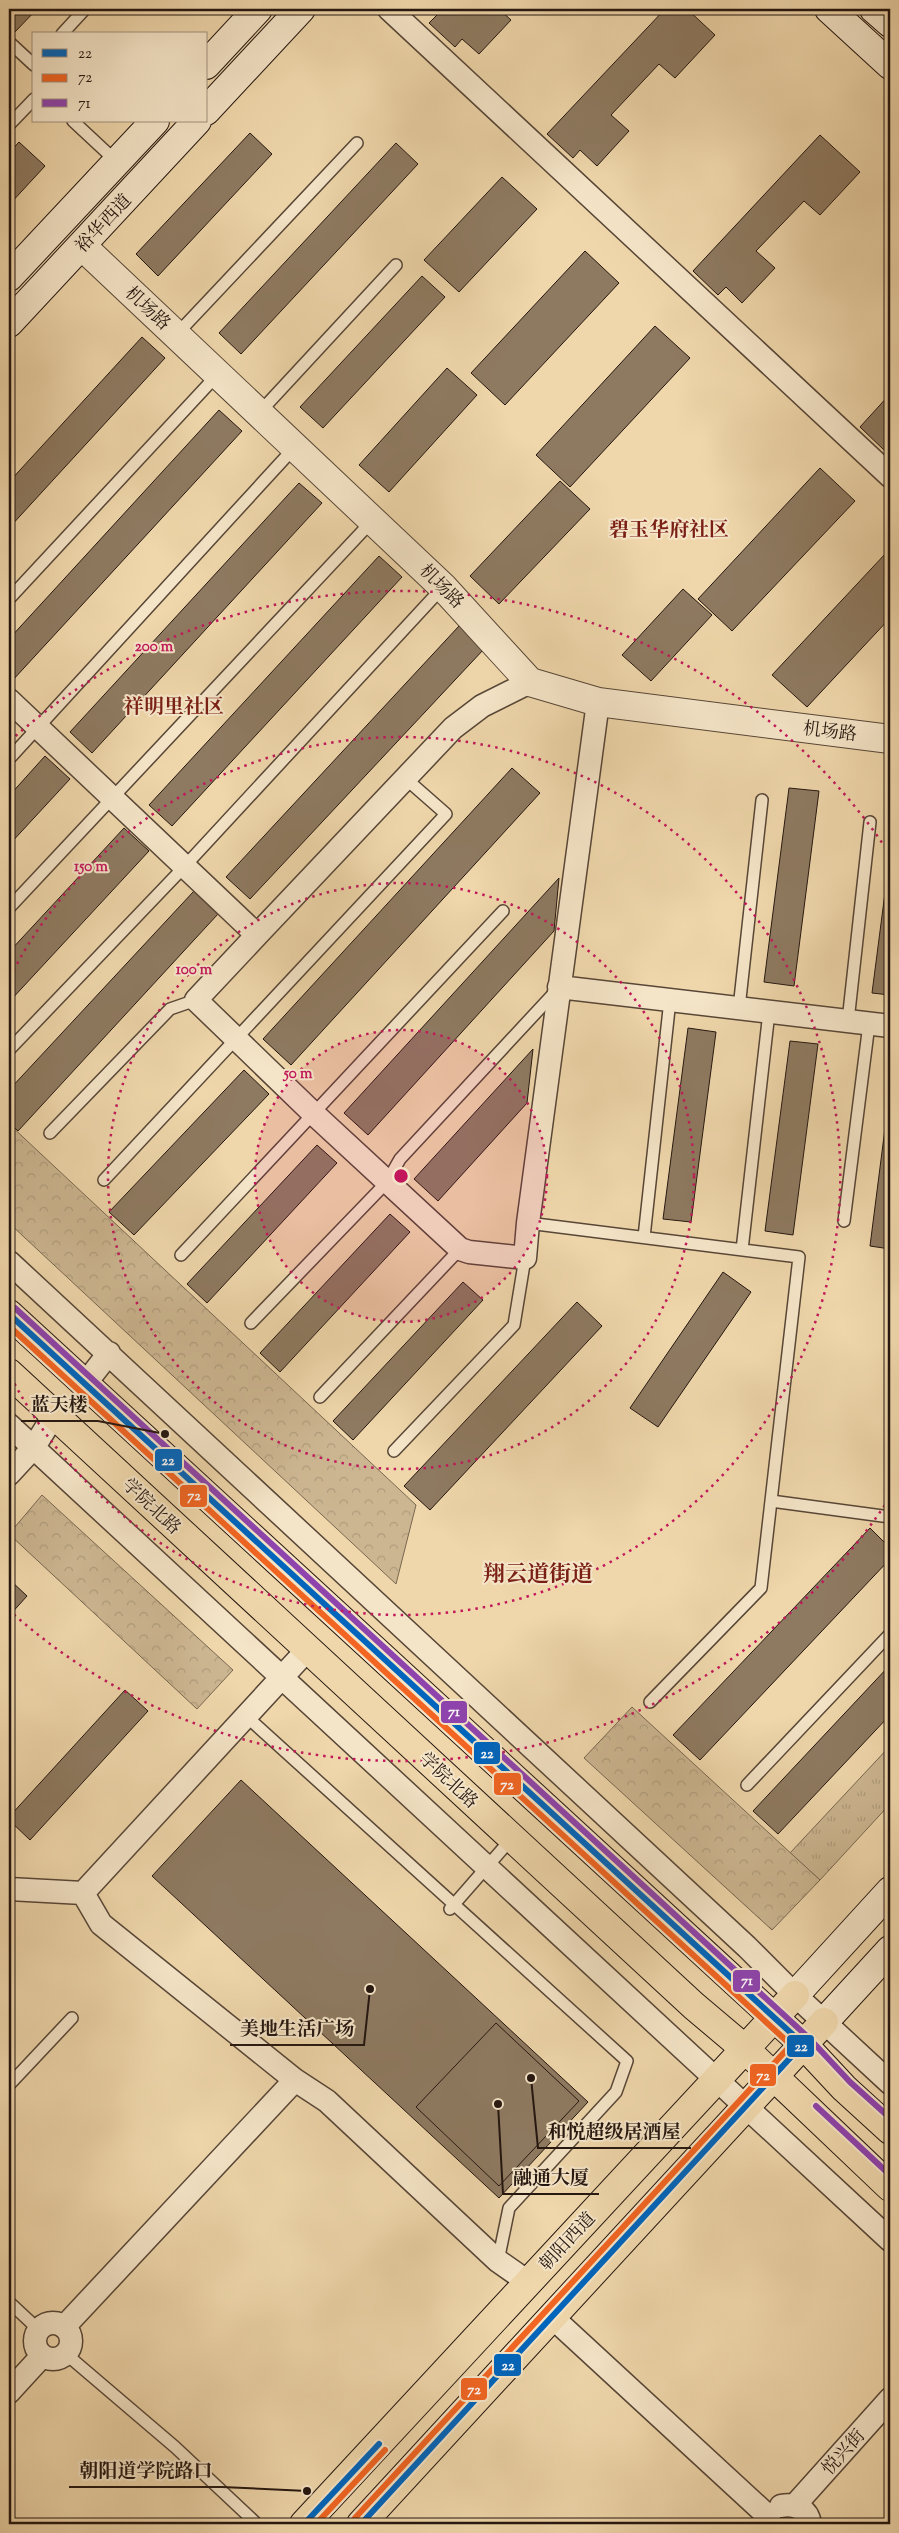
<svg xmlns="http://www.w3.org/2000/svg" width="899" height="2533" font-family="'Sorts Mill Goudy','Noto Serif SC',serif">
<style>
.grass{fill:url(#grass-tufts);stroke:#786650}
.forest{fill:url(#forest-crowns);stroke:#786650}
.building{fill:#8e7a61;stroke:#241610}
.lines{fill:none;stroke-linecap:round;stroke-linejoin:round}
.service-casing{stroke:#574637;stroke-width:14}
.minor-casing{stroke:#574637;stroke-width:25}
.tertiary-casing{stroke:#574637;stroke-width:30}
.secondary-casing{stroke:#241610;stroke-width:30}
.primary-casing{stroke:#241610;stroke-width:30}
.service{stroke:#f5e5c8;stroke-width:11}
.minor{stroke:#f5e5c8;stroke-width:22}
.tertiary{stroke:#f5e5c8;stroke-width:28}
.secondary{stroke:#f5e5c8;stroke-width:28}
.primary{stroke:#efd7ab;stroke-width:28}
.bus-1-casing{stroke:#f5e5c8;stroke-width:10}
.bus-2-casing{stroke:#f5e5c8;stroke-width:10}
.bus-3-casing{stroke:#f5e5c8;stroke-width:10}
.bus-1{stroke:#0065bd;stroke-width:6}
.bus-2{stroke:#f26522;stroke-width:6}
.bus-3{stroke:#8e44ad;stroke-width:6}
.ring{fill:none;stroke:#c2185b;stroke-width:2.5;stroke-dasharray:2.5 5}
.labels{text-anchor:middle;stroke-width:4;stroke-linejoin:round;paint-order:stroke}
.street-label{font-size:18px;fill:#241610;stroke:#f5e5c8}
.quarter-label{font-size:20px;font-weight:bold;fill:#7a1f14;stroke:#f5e5c8}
.district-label{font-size:22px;font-weight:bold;fill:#7a1f14;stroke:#f5e5c8}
.centre{fill:#c2185b;stroke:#f5e5c8;stroke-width:2.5}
.ring-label{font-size:15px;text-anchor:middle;font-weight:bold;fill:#c2185b;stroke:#f5e5c8;stroke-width:4;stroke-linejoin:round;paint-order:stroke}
.leader{fill:none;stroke:#241610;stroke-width:2}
.callout-dot{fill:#241610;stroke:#f5e5c8;stroke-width:2}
.callout-label{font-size:19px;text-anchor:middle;font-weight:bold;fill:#241610;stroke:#f5e5c8;stroke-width:4;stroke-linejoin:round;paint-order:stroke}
.line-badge{stroke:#f5e5c8;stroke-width:2}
.badge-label{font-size:14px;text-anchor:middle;font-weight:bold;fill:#fff}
</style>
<defs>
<pattern id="grass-tufts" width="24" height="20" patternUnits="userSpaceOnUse" patternTransform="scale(1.25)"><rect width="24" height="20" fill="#ccb691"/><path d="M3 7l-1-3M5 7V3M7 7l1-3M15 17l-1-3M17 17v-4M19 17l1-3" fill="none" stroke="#af9c7c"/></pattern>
<pattern id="forest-crowns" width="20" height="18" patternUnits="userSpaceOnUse" patternTransform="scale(1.25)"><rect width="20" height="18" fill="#ccb691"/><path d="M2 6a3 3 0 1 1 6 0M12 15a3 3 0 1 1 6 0" fill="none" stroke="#af9c7c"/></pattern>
</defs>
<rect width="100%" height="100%" fill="#efd7ab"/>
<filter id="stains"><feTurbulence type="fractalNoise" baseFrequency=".004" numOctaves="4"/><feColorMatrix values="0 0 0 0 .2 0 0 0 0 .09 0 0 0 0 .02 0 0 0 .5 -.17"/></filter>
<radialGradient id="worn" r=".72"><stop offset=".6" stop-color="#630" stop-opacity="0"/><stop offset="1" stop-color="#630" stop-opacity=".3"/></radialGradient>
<!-- grass -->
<path class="grass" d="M890 1746V1804L820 1880 790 1853Z"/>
<!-- forest -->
<path class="forest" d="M9 1124 416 1505 396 1584 9 1223Z
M42 1495 233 1670 197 1709 9 1534Z
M632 1707 820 1880 772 1930 584 1758Z"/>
<!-- building -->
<path class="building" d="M9 9H37L14 33 9 29Z
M443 9H499L511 20 479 54 462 39 455 47 429 23Z
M665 9H687L715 35 675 78 659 64 611 115 629 131 597 166 580 150 573 158 547 134Z
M250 133 272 154 158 276 136 254Z
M820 135 860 172 820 215 804 201 756 251 775 268 742 303 726 287 718 295 693 271Z
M19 142 45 166 9 205V153Z
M396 143 418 164 241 354 219 333Z
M502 177 537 209 459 292 424 260Z
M585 251 619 283 505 405 471 373Z
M422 276 445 297 323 428 300 407Z
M655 326 690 358 570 487 536 455Z
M142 337 165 358 9 528V482Z
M447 368 477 395 389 492 359 465Z
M890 394V446L885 451 860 427Z
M219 410 242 431 12 681 9 678V639Z
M820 468 855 501 732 631 698 599Z
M560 481 590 509 499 604 470 576Z
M299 483 322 503 92 753 70 732Z
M886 553 890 557V618L807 707 772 675Z
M379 556 402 577 172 826 149 805Z
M683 589 712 615 651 681 622 655Z
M459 626 484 649 250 899 226 877Z
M45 756 70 779 9 845V796Z
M512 768 540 793 291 1065 263 1039Z
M789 788 819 791 794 986 764 982Z
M124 828 149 851 9 1002V952Z
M890 854V995L872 993Z
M559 878 554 931 368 1135 344 1113Z
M194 891 218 914 18 1131 9 1122V1090Z
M688 1028 716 1032 691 1222 663 1219Z
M790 1041 818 1044 793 1235 765 1231Z
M533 1049 527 1103 438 1201 414 1179Z
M244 1070 269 1094 134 1235 109 1212Z
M890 1089V1249L870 1246Z
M317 1145 337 1163 207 1303 187 1284Z
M390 1214 410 1232 280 1372 260 1353Z
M723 1272 751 1292 658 1427 630 1408Z
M463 1282 483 1300 353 1440 333 1421Z
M577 1302 602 1326 430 1510 404 1486Z
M870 1528 890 1548V1559L700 1760 673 1735Z
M9 1579 27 1596 9 1616Z
M890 1665V1715L778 1834 753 1811Z
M125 1690 148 1711 30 1840 9 1820V1817Z
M241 1780 588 2102 499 2198 152 1876Z
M496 2023 579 2101 499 2186 416 2107Z"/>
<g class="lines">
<defs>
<path id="service" d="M62 34 85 9
M9 42 34 65
M73 121 117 162
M9 125 34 99
M176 335 357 143
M259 413 396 265
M9 599 218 374
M9 759 295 447
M9 908 373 520
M739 1008 762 800
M848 1021 870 822
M9 1050 185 866 443 587
M50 1133 170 1009 196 1000
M104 1180 446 814 405 778
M844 1221 869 1024
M528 1223 799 1257 771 1501 890 1517
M644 1237 670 1000
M742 1250 769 1012
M181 1255 503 911
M251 1323 387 1182 400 1159 557 990
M320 1397 460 1249
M394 1451 514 1325 525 1258
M650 1702 761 1588 771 1501
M246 1716 627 2061 616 2092 509 2208 498 2261
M747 1785 890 1634
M450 1909 512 1838
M9 2085 72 2018
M9 2302 39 2330
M66 2354 175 2447 257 2524"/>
<path id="minor" d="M389 9 890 476
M9 700 257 935 453 728 482 706 530 682
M257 935 196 1000 314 1114 460 1249 469 1252 525 1258 528 1223 598 702
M559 987 890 1026
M9 1262 747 1947 795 1995 890 2083
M85 1384 109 1353
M9 1425 890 2240
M9 1474 34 1447 54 1415
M9 1889 83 1893 101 1924 295 2080 327 2101 498 2261 528 2282
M83 1893 308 1649
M552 2317 769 2517
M35 2341a18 18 0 1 1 36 0a18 18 0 1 1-36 0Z
M64 2327 295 2080
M9 2392 42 2356
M795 2505 890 2399
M781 2506C795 2503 808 2509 810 2524"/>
<path id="tertiary" d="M82 246 443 587 530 682 598 702 890 739"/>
<path id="secondary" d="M829 9 890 65
M874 9 890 23
M206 65 258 9
M206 111 301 9
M9 277 155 121
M9 323 197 121
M795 1995 890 1891
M824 2022 890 1950"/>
<path id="primary" d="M9 1314 803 2044 844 2088 890 2130
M9 1373 694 2006 745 2049 890 2187
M304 2524 795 1995
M361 2524 824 2022"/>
</defs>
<!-- service casing -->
<use href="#service" class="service-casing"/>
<!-- minor casing -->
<use href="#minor" class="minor-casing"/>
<!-- tertiary casing -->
<use href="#tertiary" class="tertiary-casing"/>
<!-- secondary casing -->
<use href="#secondary" class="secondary-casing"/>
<!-- primary casing -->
<use href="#primary" class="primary-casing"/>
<!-- service -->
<use href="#service" class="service"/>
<!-- minor -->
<use href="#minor" class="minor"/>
<!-- tertiary -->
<use href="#tertiary" class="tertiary"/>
<!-- secondary -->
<use href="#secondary" class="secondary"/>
<!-- primary -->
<use href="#primary" class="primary"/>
<defs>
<path id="bus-1" d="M9 1314 803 2044 361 2524
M304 2524 379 2444"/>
<path id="bus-2" d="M9 1326 791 2045 355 2518
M316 2524 385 2450"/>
<path id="bus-3" d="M15 1308 809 2038 850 2082 890 2118
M816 2106 890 2175"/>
</defs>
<!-- bus-1 casing -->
<use href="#bus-1" class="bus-1-casing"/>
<!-- bus-2 casing -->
<use href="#bus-2" class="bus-2-casing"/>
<!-- bus-3 casing -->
<use href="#bus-3" class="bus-3-casing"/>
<!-- bus-1 -->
<use href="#bus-1" class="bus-1"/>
<!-- bus-2 -->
<use href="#bus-2" class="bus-2"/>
<!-- bus-3 -->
<use href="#bus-3" class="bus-3"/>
</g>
<!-- distance rings -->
<circle cx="401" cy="1176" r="146" fill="#c2185b" fill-opacity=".12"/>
<g class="ring">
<circle cx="401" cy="1176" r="146"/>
<circle cx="401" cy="1176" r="293"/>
<path d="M10 977A439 439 0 1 1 10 1375"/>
<path d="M889 1499A585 585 0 0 1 10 1611M10 741A585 585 0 0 1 889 853"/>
</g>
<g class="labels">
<!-- street labels -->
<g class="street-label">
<text transform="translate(103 223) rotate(-47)" y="6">裕华西道</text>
<text transform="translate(148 308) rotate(43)" y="6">机场路</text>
<text transform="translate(442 586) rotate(45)" y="6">机场路</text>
<text transform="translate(830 731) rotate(7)" y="6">机场路</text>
<text transform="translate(152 1506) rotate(43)" y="6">学院北路</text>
<text transform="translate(449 1780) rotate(43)" y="6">学院北路</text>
<text transform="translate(567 2241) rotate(-47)" y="6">朝阳西道</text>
<text transform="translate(843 2452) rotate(-48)" y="6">悦兴街</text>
</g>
<!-- quarter labels -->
<g class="quarter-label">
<text x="669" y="536">碧玉华府社区</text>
<text x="174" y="713">祥明里社区</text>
</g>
<!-- district labels -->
<g class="district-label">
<text x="538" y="1581">翔云道街道</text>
</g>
</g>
<circle cx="401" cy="1176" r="8" class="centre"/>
<g class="ring-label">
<text x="154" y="651">200 m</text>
<text x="91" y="871">150 m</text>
<text x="194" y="974">100 m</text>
<text x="298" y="1078">50 m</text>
</g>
<!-- callouts -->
<path class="leader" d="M165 1434L98 1421H21M370 1989L364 2045H230M531 2078L538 2148H691M498 2104L503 2194H599M307 2491L222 2487H69"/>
<g class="callout-dot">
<circle cx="165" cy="1434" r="5"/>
<circle cx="370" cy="1989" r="5"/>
<circle cx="531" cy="2078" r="5"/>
<circle cx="498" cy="2104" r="5"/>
<circle cx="307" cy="2491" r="5"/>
</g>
<g class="callout-label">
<text x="59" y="1411">蓝天楼</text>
<text x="297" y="2035">美地生活广场</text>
<text x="614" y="2138">和悦超级居酒屋</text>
<text x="551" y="2184">融通大厦</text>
<text x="146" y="2477">朝阳道学院路口</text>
</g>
<g class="line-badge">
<rect x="154" y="1448" width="29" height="24" rx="5" fill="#0065bd"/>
<rect x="179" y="1484" width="29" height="24" rx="5" fill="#f26522"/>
<rect x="440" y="1700" width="28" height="24" rx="5" fill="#8e44ad"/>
<rect x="473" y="1741" width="28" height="24" rx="5" fill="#0065bd"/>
<rect x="493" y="1772" width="29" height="24" rx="5" fill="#f26522"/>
<rect x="732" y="1969" width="29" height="24" rx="5" fill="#8e44ad"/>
<rect x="786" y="2034" width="29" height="24" rx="5" fill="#0065bd"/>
<rect x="749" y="2063" width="28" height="24" rx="5" fill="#f26522"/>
<rect x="493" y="2353" width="29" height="24" rx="5" fill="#0065bd"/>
<rect x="460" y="2377" width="28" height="24" rx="5" fill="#f26522"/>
</g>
<g class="badge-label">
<text x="168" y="1465">22</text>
<text x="194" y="1500">72</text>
<text x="454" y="1716">71</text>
<text x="487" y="1758">22</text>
<text x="507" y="1789">72</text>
<text x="747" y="1985">71</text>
<text x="801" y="2051">22</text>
<text x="763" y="2080">72</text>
<text x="508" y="2370">22</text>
<text x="474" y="2394">72</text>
</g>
<!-- margin -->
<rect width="899" height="2533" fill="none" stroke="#efd7ab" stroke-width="30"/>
<rect x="10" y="10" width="879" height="2513" fill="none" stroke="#241610" stroke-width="2.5"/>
<rect x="15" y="15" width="869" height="2503" fill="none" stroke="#241610"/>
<!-- legend -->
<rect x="32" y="32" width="175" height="90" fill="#f5e5c8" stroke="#a1927e"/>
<rect x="42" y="49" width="25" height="8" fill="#0065bd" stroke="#a1927e"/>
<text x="78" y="58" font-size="15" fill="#241610">22</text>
<rect x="42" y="74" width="25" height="8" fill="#f26522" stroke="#a1927e"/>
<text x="78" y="82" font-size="15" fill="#241610">72</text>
<rect x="42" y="99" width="25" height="8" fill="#8e44ad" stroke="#a1927e"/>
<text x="78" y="108" font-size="15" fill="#241610">71</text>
<rect width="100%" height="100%" filter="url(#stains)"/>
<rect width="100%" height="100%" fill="url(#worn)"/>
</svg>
